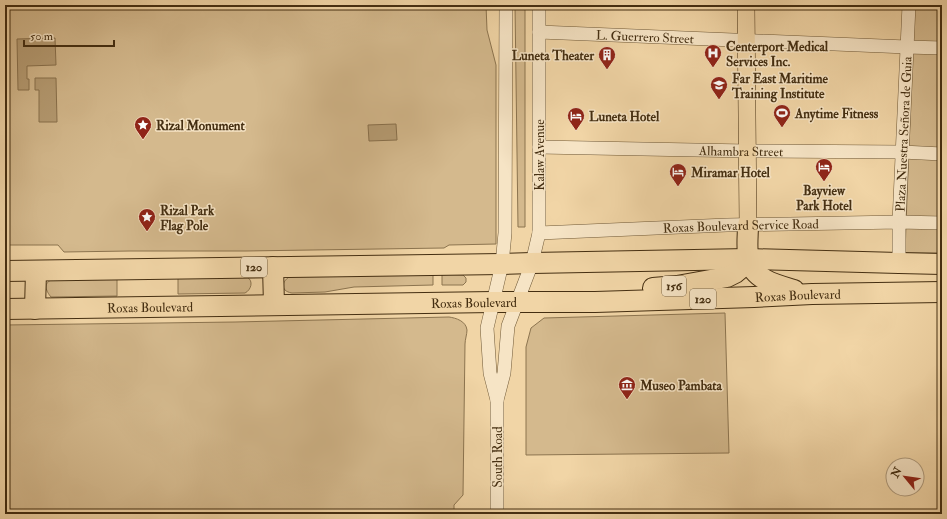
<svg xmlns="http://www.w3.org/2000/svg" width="947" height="519" font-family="'IM FELL Double Pica',serif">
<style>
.green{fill:#d4b98d;stroke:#8c744f}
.water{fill:#b69c73;stroke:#88704c}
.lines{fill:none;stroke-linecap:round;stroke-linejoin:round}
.minor-casing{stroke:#6f5836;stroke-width:14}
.major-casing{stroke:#442e11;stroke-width:18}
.highway-casing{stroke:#442e11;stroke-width:22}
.minor{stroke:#f6e4c5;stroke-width:13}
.major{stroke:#f1d5a6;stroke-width:17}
.highway{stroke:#f1d5a6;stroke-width:20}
.labels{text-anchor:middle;stroke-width:3;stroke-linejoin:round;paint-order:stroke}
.shield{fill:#f6e4c5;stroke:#796547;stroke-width:1}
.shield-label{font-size:12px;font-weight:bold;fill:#442e11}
.street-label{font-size:13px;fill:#442e11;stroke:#f6e4c5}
.poi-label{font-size:13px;font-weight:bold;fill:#442e11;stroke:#f6e4c5;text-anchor:start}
</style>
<rect width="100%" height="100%" fill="#f1d5a6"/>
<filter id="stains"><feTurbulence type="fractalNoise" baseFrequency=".005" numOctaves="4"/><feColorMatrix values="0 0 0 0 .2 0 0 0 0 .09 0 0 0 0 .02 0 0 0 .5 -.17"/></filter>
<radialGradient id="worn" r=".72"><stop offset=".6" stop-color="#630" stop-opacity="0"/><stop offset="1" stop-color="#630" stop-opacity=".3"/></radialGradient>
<!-- green -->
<path class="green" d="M5 5H486L487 30 496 65V244L449 245 444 248 246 251H130L64 252 58 245H5Z
M515 5H525V227H518Z
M914 5H942V211L940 253H905Z
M442 274 463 275 466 278V282L463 285H442Z
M433 275V285L354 287 325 292 292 293C279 291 282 280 291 276Z
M178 277H247C254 281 251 290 245 293L178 294Z
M117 279V296L51 297C46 291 43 284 51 280Z
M725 313 729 453 526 455V347L531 328 544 318Z
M449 317C456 318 466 321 467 330 467 334 465 340 465 344L463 495 454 505V514H5V325L235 322Z"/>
<!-- water -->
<path class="water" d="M55 38 56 65 27 66V79H29V90H18L17 39Z
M35 78H56L57 122H39V90H35Z
M396 124 397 140 369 141 368 125Z"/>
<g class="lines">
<defs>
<g id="minor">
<path id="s1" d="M539 32 907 47 942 48"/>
<path id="s2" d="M539 147 747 151 902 152 942 154"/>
<path id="s3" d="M539 233 727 225 899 222 942 223"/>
<path id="s4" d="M899 263V222L909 5"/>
<path d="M497 400 490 373 487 328 502 264 505 233 506 5"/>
<path d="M497 514V400L504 373 508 326 532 263 539 233V5"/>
</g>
<path id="major" d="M746 5 748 225"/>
<g id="highway">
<path d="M748 225C748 235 746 251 749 260 754 280 777 285 794 290"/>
<path d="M273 267 274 305"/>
<path d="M5 271 502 264 532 263 748 259 899 263 942 264"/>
<path d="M653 288 677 286 727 277 735 273 741 268 748 259"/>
<path id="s5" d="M5 309 493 302H595L754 297 812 294 942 292"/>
<path d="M35 309 36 271"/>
</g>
</defs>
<!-- minor casing -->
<use href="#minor" class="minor-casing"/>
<!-- major casing -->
<use href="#major" class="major-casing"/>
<!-- highway casing -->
<use href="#highway" class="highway-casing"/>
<!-- minor -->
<use href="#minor" class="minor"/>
<!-- major -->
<use href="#major" class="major"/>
<!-- highway -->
<use href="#highway" class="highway"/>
</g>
<!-- icons -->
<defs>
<symbol id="hospital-pin" viewBox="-11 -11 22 30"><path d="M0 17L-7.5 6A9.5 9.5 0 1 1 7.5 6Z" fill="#8f2418" stroke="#f6e4c5"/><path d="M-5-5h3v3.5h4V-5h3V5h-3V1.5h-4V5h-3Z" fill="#fff"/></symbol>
<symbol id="building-pin" viewBox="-11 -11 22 30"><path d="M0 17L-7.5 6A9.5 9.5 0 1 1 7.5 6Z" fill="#8f2418" stroke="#f6e4c5"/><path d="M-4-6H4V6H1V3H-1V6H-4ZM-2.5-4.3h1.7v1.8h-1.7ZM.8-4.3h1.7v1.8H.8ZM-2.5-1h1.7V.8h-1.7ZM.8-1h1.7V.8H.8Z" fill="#fff"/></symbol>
<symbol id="university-pin" viewBox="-11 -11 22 30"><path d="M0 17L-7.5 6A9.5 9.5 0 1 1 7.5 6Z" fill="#8f2418" stroke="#f6e4c5"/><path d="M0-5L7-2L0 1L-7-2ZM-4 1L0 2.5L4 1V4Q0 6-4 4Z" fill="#fff"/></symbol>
<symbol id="stadium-pin" viewBox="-11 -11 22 30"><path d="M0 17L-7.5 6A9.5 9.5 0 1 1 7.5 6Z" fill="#8f2418" stroke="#f6e4c5"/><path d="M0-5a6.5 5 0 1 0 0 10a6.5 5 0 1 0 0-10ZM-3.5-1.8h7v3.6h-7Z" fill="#fff"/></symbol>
<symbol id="hotel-pin" viewBox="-11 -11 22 30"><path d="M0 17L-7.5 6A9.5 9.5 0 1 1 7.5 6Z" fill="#8f2418" stroke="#f6e4c5"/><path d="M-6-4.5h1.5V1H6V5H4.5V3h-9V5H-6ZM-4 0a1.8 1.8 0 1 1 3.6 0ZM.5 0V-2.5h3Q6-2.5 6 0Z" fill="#fff"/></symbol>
<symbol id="sight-pin" viewBox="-11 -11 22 30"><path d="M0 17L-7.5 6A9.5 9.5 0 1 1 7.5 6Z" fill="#8f2418" stroke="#f6e4c5"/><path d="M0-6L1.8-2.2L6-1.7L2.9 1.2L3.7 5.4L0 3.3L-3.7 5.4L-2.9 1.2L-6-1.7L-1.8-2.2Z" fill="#fff"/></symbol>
<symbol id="museum-pin" viewBox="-11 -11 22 30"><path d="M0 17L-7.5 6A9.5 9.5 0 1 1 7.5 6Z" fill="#8f2418" stroke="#f6e4c5"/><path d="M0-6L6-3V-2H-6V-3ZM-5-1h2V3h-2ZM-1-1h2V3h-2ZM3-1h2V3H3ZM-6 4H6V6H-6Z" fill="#fff"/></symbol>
</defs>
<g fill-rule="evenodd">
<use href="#hospital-pin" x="703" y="43" width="20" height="27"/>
<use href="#building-pin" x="597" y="45" width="20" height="27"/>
<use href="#university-pin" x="709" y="75" width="20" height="27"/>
<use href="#stadium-pin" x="772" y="103" width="20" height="27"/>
<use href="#hotel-pin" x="566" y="106" width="20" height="27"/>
<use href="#sight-pin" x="133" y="115" width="20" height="27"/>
<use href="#hotel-pin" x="814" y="157" width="20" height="27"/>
<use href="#hotel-pin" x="668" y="162" width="20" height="27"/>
<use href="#sight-pin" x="137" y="207" width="20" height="27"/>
<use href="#museum-pin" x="617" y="375" width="20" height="27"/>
</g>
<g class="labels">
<!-- shield labels -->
<g class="shield">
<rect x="241" y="257" width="26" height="20" rx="3"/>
<rect x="662" y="276" width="24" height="20" rx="3"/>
<rect x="690" y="289" width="26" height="20" rx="3"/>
</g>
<g class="shield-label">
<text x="254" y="271">120</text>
<text x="674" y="290">156</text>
<text x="703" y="303">120</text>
</g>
<!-- street labels -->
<g class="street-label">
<text dy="5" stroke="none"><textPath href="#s1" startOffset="106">L. Guerrero Street</textPath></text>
<text dy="5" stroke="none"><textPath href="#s4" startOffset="129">Plaza Nuestra Señora de Guia</textPath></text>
<text dy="5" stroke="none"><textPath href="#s2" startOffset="202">Alhambra Street</textPath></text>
<text transform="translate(539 155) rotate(-90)" y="5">Kalaw Avenue</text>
<text dy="5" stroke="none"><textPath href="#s3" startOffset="202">Roxas Boulevard Service Road</textPath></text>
<text dy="5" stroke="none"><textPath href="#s5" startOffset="793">Roxas Boulevard</textPath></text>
<text dy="5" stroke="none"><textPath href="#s5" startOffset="469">Roxas Boulevard</textPath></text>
<text dy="5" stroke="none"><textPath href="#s5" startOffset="145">Roxas Boulevard</textPath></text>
<text transform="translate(497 457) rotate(-90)" y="5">South Road</text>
</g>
<!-- poi labels -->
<g class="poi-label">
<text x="726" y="51">Centerport Medical<tspan x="726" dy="15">Services Inc.</tspan></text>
<text x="594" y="60" text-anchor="end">Luneta Theater</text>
<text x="732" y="83">Far East Maritime<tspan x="732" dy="15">Training Institute</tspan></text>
<text x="795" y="118">Anytime Fitness</text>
<text x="589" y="121">Luneta Hotel</text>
<text x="156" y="130">Rizal Monument</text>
<text x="691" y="177">Miramar Hotel</text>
<text x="824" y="195" text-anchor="middle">Bayview<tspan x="824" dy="15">Park Hotel</tspan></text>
<text x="160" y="215">Rizal Park<tspan x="160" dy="15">Flag Pole</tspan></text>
<text x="640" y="390">Museo Pambata</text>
</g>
</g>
<!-- margin -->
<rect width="947" height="519" fill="none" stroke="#f1d5a6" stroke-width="20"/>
<rect x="6" y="6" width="935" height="507" fill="none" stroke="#442e11" stroke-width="2"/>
<rect x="10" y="10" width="927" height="499" fill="none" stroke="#442e11"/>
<!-- north arrow -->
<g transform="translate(905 477) rotate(299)"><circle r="19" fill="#f6e4c5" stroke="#af9b7d"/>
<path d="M0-3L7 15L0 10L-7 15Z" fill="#8f2418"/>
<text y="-6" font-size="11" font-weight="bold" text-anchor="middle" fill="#442e11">N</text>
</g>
<!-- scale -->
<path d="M24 40v6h90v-6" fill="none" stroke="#442e11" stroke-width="2"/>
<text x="30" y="40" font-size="12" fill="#442e11" stroke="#f6e4c5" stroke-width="3" paint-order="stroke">50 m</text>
<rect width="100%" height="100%" filter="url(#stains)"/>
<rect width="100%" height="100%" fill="url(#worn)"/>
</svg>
